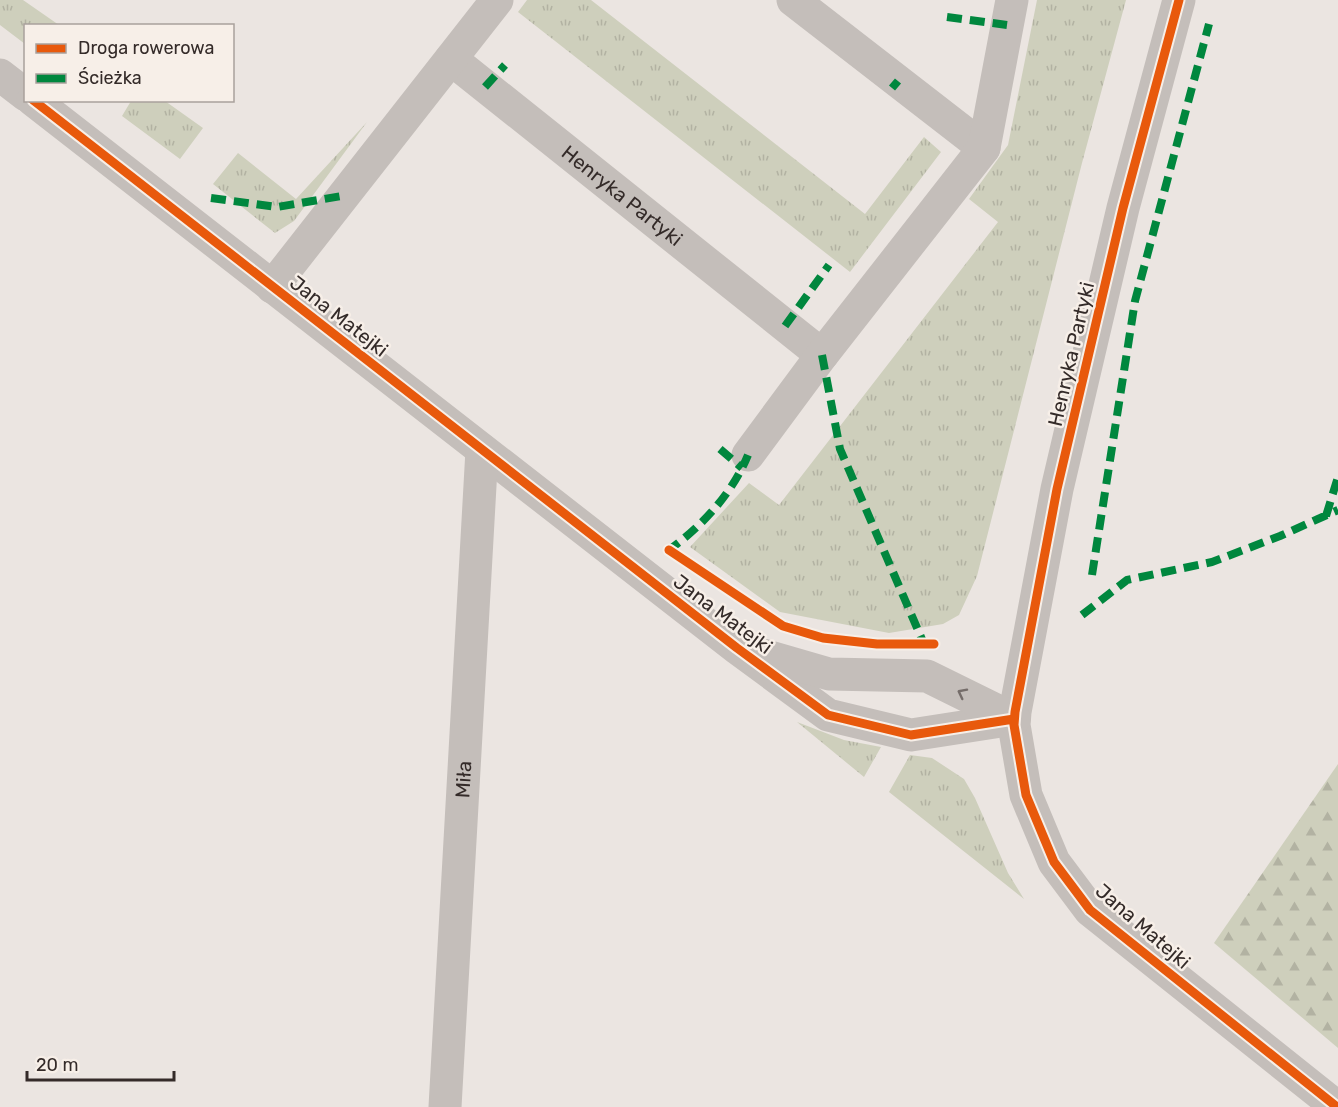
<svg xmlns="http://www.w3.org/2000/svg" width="1338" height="1107" font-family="Rubik,sans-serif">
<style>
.grass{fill:url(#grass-tufts)}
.forest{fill:url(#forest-firs)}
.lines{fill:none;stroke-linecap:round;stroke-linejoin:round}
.minor{stroke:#c4beba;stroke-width:33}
.quiet{stroke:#00873e;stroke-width:8;stroke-dasharray:15 8;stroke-linecap:butt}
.cycleway-casing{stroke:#f7efe8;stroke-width:13}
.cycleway{stroke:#e8590c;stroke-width:9}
.oneway{stroke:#756d6a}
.labels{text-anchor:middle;stroke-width:5;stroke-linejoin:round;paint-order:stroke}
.street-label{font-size:20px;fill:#342b29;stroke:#f7efe8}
</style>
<defs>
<pattern id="grass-tufts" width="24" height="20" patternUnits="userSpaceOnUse" patternTransform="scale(1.5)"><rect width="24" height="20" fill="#cecfbc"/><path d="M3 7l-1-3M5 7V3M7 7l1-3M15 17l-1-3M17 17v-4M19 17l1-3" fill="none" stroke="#b2b2a2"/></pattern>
<pattern id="forest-firs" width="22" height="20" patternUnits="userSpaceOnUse" patternTransform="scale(1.5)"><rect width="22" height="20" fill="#cecfbc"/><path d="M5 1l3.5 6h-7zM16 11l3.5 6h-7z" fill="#b2b2a2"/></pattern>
</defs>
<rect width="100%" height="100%" fill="#ebe5e1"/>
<!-- grass -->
<path class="grass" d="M0 0H23L59 25 26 26 25 44 0 25Z
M527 0H591L865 214 924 137 941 152 850 272 518 12Z
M1037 0H1126L1082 163 977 576 959 615 943 624 889 633 780 612 690 547 749 483 779 505 998 222 969 199 1008 145Z
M131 101H165L203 128 180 159 122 116Z
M367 122 294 221 275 233 213 184 238 153 296 199Z
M797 722 844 740 881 747 864 777Z
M910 755 932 758 964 779 975 798 1008 873 1024 899 889 792Z"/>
<!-- forest -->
<path class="forest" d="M1338 764V1048L1214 943Z"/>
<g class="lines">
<!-- minor -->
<g class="minor">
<path d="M793 0 984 148"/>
<path d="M1179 0 1123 208 1057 489 1015 712 1014 725 1026 795 1054 862 1090 910 1337 1107"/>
<path id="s1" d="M451 59 822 355"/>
<path d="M0 75 26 95"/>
<path d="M33 100 737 648 828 715 911 735 1014 719"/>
<path d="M272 287 497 0"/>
<path d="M748 455 822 355 984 148 1012 0"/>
<path d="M756 653 829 674 927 676 1014 719"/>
<path id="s2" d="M445 1107 482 450"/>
</g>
<!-- quiet -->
<path class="quiet" d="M947 17 1007 25
M485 87 505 65
M892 88 898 81
M211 198 277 207 342 196
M785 326 829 265
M822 355 840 449 924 644
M720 449 742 468
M1326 516 1338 477
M671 552 669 550C702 526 732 494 748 455
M1092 575 1135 301 1209 24
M1082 615 1127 580 1212 562 1280 536 1338 510"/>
<defs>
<path id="cycleway" d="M1179 0 1123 208 1057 489 1015 712 1014 725 1026 795 1054 862 1090 910 1337 1107
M33 100 737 648 828 715 911 735 1014 719
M669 550 783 626 823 638 877 644H934"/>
</defs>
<!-- cycleway casing -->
<use href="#cycleway" class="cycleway-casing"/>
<!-- cycleway -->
<use href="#cycleway" class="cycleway"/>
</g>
<!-- one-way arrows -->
<defs><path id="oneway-chevron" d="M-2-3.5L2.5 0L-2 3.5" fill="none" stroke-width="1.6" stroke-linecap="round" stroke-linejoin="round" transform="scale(1.5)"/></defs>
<use class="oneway" href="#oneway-chevron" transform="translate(962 693) rotate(-153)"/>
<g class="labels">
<!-- street labels -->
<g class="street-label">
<text dy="7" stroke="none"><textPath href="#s1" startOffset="219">Henryka Partyki</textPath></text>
<text transform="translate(339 316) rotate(38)" y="7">Jana Matejki</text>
<text transform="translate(1071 354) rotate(-77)" y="7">Henryka Partyki</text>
<text transform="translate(723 614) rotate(37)" y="7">Jana Matejki</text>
<text dy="7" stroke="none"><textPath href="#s2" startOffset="328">Miła</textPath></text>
<text transform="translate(1143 926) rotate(41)" y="7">Jana Matejki</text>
</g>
</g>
<!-- legend -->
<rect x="24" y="24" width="210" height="78" fill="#f7efe8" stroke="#a9a19c" stroke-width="1.5"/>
<rect x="36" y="44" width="30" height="9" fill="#e8590c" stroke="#a9a19c" stroke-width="1.5"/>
<text x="78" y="54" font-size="18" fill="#342b29">Droga rowerowa</text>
<rect x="36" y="74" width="30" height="9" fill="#00873e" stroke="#a9a19c" stroke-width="1.5"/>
<text x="78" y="84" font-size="18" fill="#342b29">Ścieżka</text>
<!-- scale -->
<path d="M27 1071v9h147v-9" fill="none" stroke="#342b29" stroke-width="3"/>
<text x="36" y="1071" font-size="18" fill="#342b29" stroke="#f7efe8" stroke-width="4.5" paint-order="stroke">20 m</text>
</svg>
